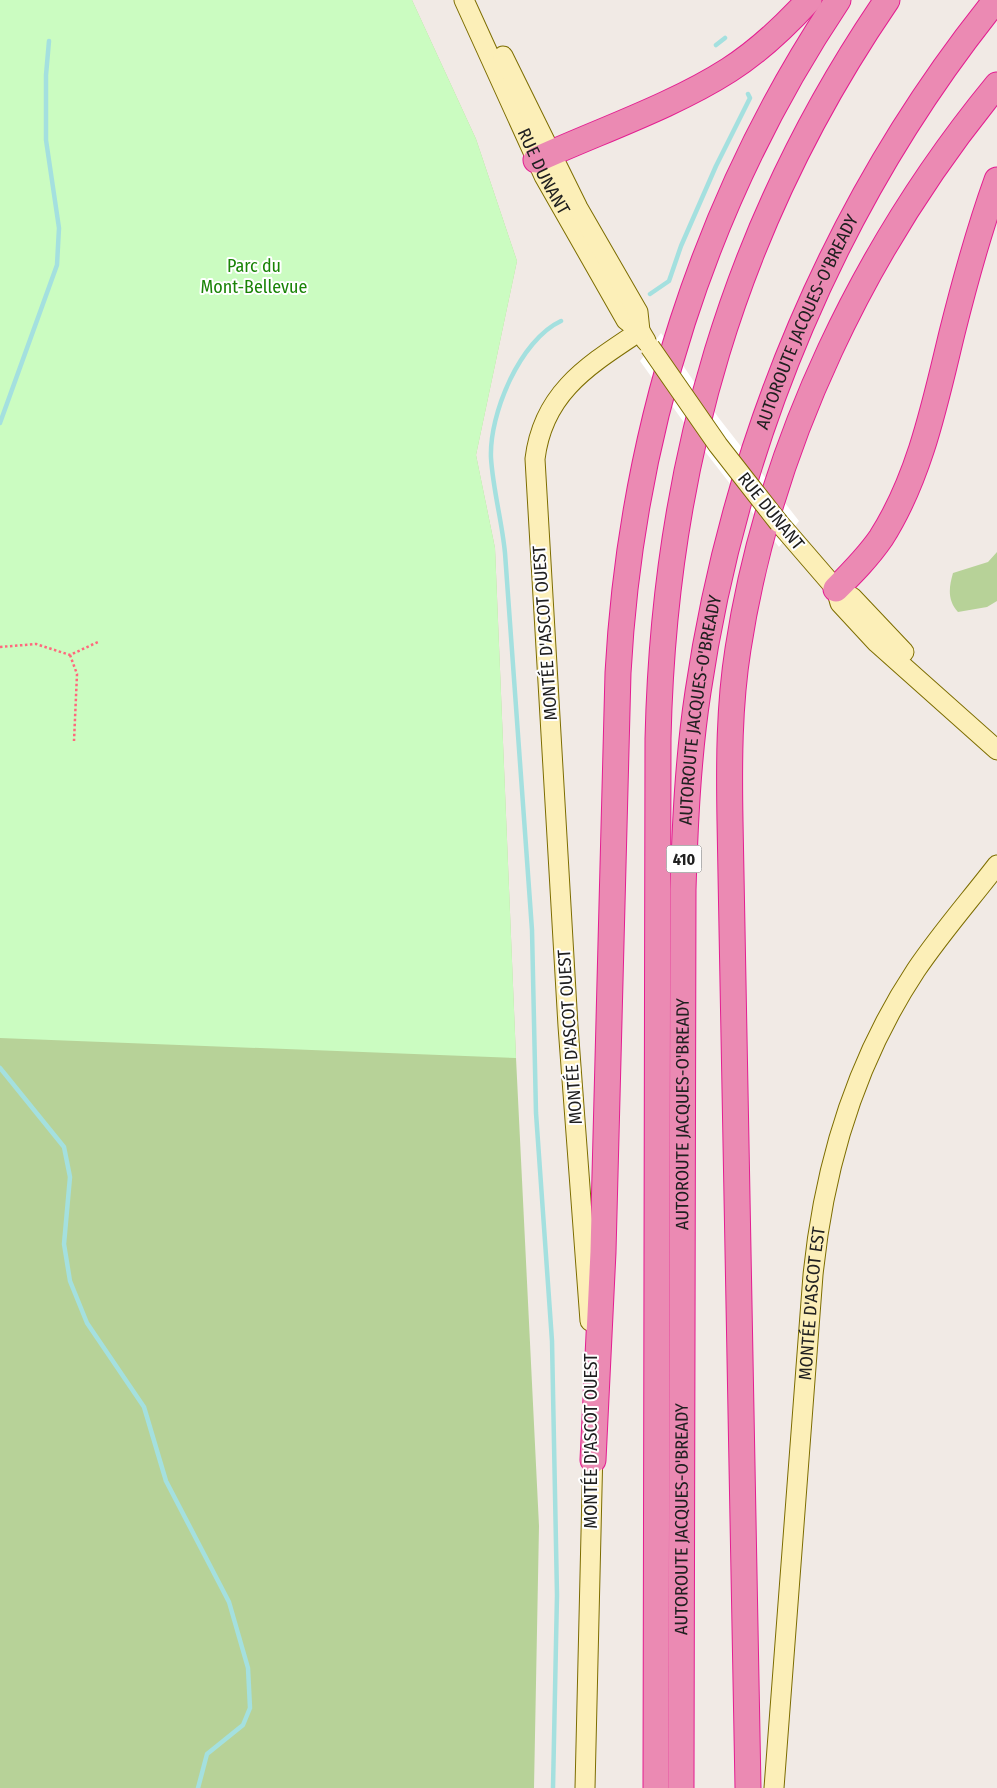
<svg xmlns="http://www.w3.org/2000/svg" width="997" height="1788" font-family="'Fira Sans Condensed',sans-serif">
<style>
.forest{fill:#b7d298}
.park{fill:#cbfcc1}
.pier{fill:#fff}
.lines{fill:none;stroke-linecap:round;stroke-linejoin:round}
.stream{stroke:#a4e0df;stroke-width:4.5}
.secondary-casing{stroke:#7d6d00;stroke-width:21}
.highway-casing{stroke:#e31e91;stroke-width:27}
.path{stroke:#ff687d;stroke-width:2.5;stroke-dasharray:2.5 2.5;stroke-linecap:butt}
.secondary{stroke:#fcefb8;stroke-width:19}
.highway{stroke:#eb8ab3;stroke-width:25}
.secondary-bridge-casing{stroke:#7d6d00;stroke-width:21;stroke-linecap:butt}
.secondary-bridge{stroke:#fcefb8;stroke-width:19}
.labels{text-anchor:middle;stroke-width:4;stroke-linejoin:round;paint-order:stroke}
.shield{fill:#fff;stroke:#636363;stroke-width:1}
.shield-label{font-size:16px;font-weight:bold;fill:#202020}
.street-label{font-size:18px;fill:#202020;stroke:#fff}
.park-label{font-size:18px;fill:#1a8407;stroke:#fff}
</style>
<rect width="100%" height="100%" fill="#f1eae5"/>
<!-- forest -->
<path class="forest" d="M0 0H412L476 139 517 261 476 455 495 548 516 1058 539 1526 534 1788H0Z
M997 552V601L987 607 958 612C947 600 949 587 953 573L988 562Z"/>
<!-- park -->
<path class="park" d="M0 0H412L476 139 517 261 476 455 495 548 516 1058 0 1038Z"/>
<!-- pier -->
<path class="pier" d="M661 333 718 417 799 521 779 547 700 445 640 361Z"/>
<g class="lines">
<!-- stream -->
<path class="stream" d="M716 45 725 38
M650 294 669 281 681 246 716 166 750 98 748 94
M0 423 57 265 59 228 46 140V75L49 41
M0 1068 64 1147 70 1177 64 1244 70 1281 87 1323 144 1407 166 1481 229 1602 248 1668 250 1708 243 1725 207 1754 198 1788
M553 1788 557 1595 552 1341 536 1113 532 930 505 553C502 521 493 490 491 458 489 414 520 340 561 321"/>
<defs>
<g id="secondary">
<path id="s1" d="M464 0 544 176 626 320 640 331 646 341"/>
<path d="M503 56 578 208 638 312 640 331"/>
<path d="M779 523 836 589 840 603 877 643 997 750"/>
<path d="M852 597 904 652"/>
<path d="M590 1321 568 1026 535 459C543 392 589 365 640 331"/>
<path d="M585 1788 593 1448"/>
<path id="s2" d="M774 1788 813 1275C824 1166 855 1062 916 970 941 933 970 900 997 865"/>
</g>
<g id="highway">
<path d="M536 160C597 132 673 106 729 70 759 51 785 26 809 0"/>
<path d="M836 589C852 573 868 557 881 538 920 477 935 403 952 333 965 281 979 230 997 180"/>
<path d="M593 1460 603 1252 618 673C631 433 704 200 838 0"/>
<path d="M656 1788 658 739C664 468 733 225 887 0"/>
<path id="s3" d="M681 1788 683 890C685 824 688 758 698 692 735 441 836 198 996 0"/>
<path d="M748 1788 730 821C729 764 729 706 738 649 769 445 866 244 997 85"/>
</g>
</defs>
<!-- secondary casing -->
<use href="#secondary" class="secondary-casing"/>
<!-- highway casing -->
<use href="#highway" class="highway-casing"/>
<!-- path -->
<path class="path" d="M0 647 36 644 70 655 98 642
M70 655 77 674 74 741"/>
<!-- secondary -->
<use href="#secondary" class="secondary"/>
<!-- highway -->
<use href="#highway" class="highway"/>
<defs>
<path id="secondary-bridge" d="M650 347 718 445 779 523"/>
</defs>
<!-- secondary-bridge casing -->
<use href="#secondary-bridge" class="secondary-bridge-casing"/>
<!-- secondary-bridge -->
<use href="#secondary-bridge" class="secondary-bridge"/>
</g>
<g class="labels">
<!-- shield labels -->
<rect class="shield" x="666.5" y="845.5" width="35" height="27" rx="4"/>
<g class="shield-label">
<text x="684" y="865">410</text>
</g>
<!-- street labels -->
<g class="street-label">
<text dy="6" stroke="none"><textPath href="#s1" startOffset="189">RUE DUNANT</textPath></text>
<text dy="6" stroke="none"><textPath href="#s3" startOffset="1484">AUTOROUTE JACQUES-O'BREADY</textPath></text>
<text transform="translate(771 511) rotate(51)" y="6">RUE DUNANT</text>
<text transform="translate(545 633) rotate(-94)" y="6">MONTÉE D'ASCOT OUEST</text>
<text dy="6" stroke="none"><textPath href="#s3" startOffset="1079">AUTOROUTE JACQUES-O'BREADY</textPath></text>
<text transform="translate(570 1037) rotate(-94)" y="6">MONTÉE D'ASCOT OUEST</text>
<text dy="6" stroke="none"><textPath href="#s3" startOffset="674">AUTOROUTE JACQUES-O'BREADY</textPath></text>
<text dy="6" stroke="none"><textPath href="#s2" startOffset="486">MONTÉE D'ASCOT EST</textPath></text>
<text transform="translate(591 1441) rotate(-90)" y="6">MONTÉE D'ASCOT OUEST</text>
<text dy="6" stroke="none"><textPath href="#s3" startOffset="269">AUTOROUTE JACQUES-O'BREADY</textPath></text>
</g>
<!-- park labels -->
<g class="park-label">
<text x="254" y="272">Parc du<tspan x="254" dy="21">Mont-Bellevue</tspan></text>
</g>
</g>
</svg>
